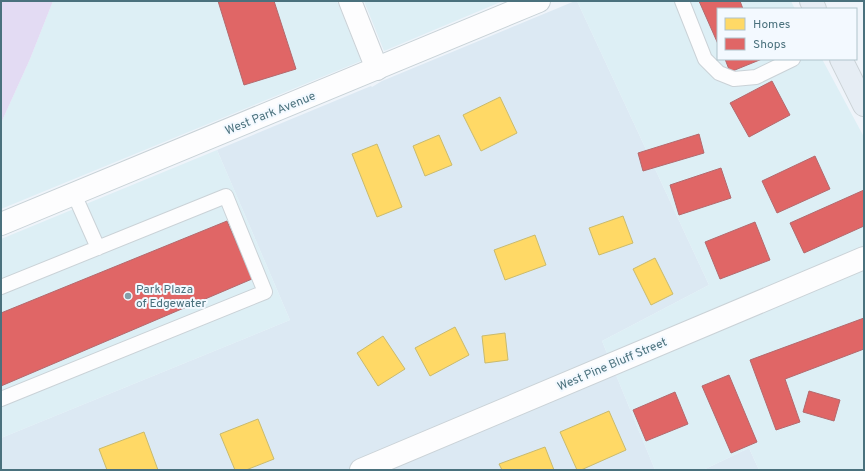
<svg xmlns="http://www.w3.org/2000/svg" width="865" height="471" font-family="Overpass,sans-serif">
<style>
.residential{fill:#dce9f3}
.commercial{fill:#ddeff5}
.green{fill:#e3dbf3}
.homes{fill:#ffd966;stroke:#c9ba6d}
.shops{fill:#e06666;stroke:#b3696d}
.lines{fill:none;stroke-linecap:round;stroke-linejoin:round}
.lane-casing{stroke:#cad2d7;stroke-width:16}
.street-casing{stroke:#cad2d7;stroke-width:24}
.secondary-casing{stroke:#c8d2d7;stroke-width:24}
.primary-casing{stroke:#cbd2d6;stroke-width:24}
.lane{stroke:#fdfdfe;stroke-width:14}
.street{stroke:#fdfdfe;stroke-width:22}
.secondary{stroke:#fdfdfe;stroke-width:22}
.primary{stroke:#e6edf4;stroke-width:22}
.poi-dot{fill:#849fa9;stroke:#f3f9ff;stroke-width:1.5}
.labels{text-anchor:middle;stroke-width:4;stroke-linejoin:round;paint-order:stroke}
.street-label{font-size:12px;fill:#4a717d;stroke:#f3f9ff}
.poi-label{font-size:12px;fill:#4a717d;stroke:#f3f9ff;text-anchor:start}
</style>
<rect width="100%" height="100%" fill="#eff4fa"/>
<!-- residential -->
<path class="residential" d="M575 1H577L709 285 602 341 655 470H1V438L290 320 217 150 371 86 372 87 382 81Z
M749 448 759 470H703Z"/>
<!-- commercial -->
<path class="commercial" d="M53 1H337L361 61 1 209V123L30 59Z
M364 1H503L384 51Z
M577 1H791L795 9H718V59H822L864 137V470H759L749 448 703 470H655L602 341 709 285Z
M217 150 290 320 1 438V239Z"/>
<!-- green -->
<path class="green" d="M1 1H53L30 59 1 123Z"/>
<!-- homes -->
<path class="homes" d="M500 97 517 133 481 151 463 115Z
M439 135 452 165 425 176 413 146Z
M377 144 402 207 377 217 352 154Z
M623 216 633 243 599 255 589 228Z
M535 235 546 265 505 280 494 250Z
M655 258 673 294 651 305 633 269Z
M455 327 469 355 430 376 415 348Z
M505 333 508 360 485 363 482 336Z
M383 336 405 369 378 386 357 353Z
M609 411 626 450 581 470H577L560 432Z
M258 419 274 459 246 470H235L220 434Z
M144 432 158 470H107L99 449Z
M545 447 554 470H502L499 464Z"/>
<!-- shops -->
<path class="shops" d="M218 1H274L296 69 244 85Z
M699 1H740L743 9H718V44Z
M725 59H762L730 72Z
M772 81 790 115 749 137 730 103Z
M699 134 704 153 643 171 638 153Z
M815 156 830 189 777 213 762 181Z
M721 168 731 198 679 215 670 185Z
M864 190V226L804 253 790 223Z
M227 221 252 279 1 386V313Z
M755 222 770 260 720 279 705 242Z
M864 318V349L785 379 800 422 776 430 750 360Z
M729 375 757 442 731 453 702 386Z
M809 391 840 400 834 421 803 412Z
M675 392 688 424 646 441 633 410Z"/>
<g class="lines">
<defs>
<path id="lane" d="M682 1 705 59 719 73 734 79 756 77 793 59
M74 194 98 248
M1 287 226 196 265 292 1 399"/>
<path id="street" d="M350 1 377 69
M361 470 864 258"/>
<path id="secondary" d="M1 224 539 1"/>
<path id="primary" d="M811 1 815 9
M841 59 864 105"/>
</defs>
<!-- lane casing -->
<use href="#lane" class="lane-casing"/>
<!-- street casing -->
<use href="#street" class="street-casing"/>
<!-- secondary casing -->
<use href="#secondary" class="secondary-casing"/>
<!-- primary casing -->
<use href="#primary" class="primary-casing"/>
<!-- lane -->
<use href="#lane" class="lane"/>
<!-- street -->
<use href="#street" class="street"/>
<!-- secondary -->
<use href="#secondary" class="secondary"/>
<!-- primary -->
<use href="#primary" class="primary"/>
</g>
<!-- markers -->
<circle class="poi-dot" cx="128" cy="296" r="4"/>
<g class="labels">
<!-- street labels -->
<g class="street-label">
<text transform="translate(270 113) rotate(-22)" y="4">West Park Avenue</text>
<text transform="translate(612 364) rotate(-23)" y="4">West Pine Bluff Street</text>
</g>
<!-- poi labels -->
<g class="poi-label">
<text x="136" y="293">Park Plaza<tspan x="136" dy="14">of Edgewater</tspan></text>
</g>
</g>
<!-- border -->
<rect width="865" height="471" fill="none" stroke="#4a717d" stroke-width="4"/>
<!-- legend -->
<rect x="717" y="8" width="140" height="52" fill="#f3f9ff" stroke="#afc3cb"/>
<rect x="725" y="18" width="20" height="12" fill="#ffd966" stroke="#afc3cb"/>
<text x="753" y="28" font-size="12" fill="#4a717d">Homes</text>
<rect x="725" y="38" width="20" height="12" fill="#e06666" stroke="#afc3cb"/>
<text x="753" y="48" font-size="12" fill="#4a717d">Shops</text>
</svg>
